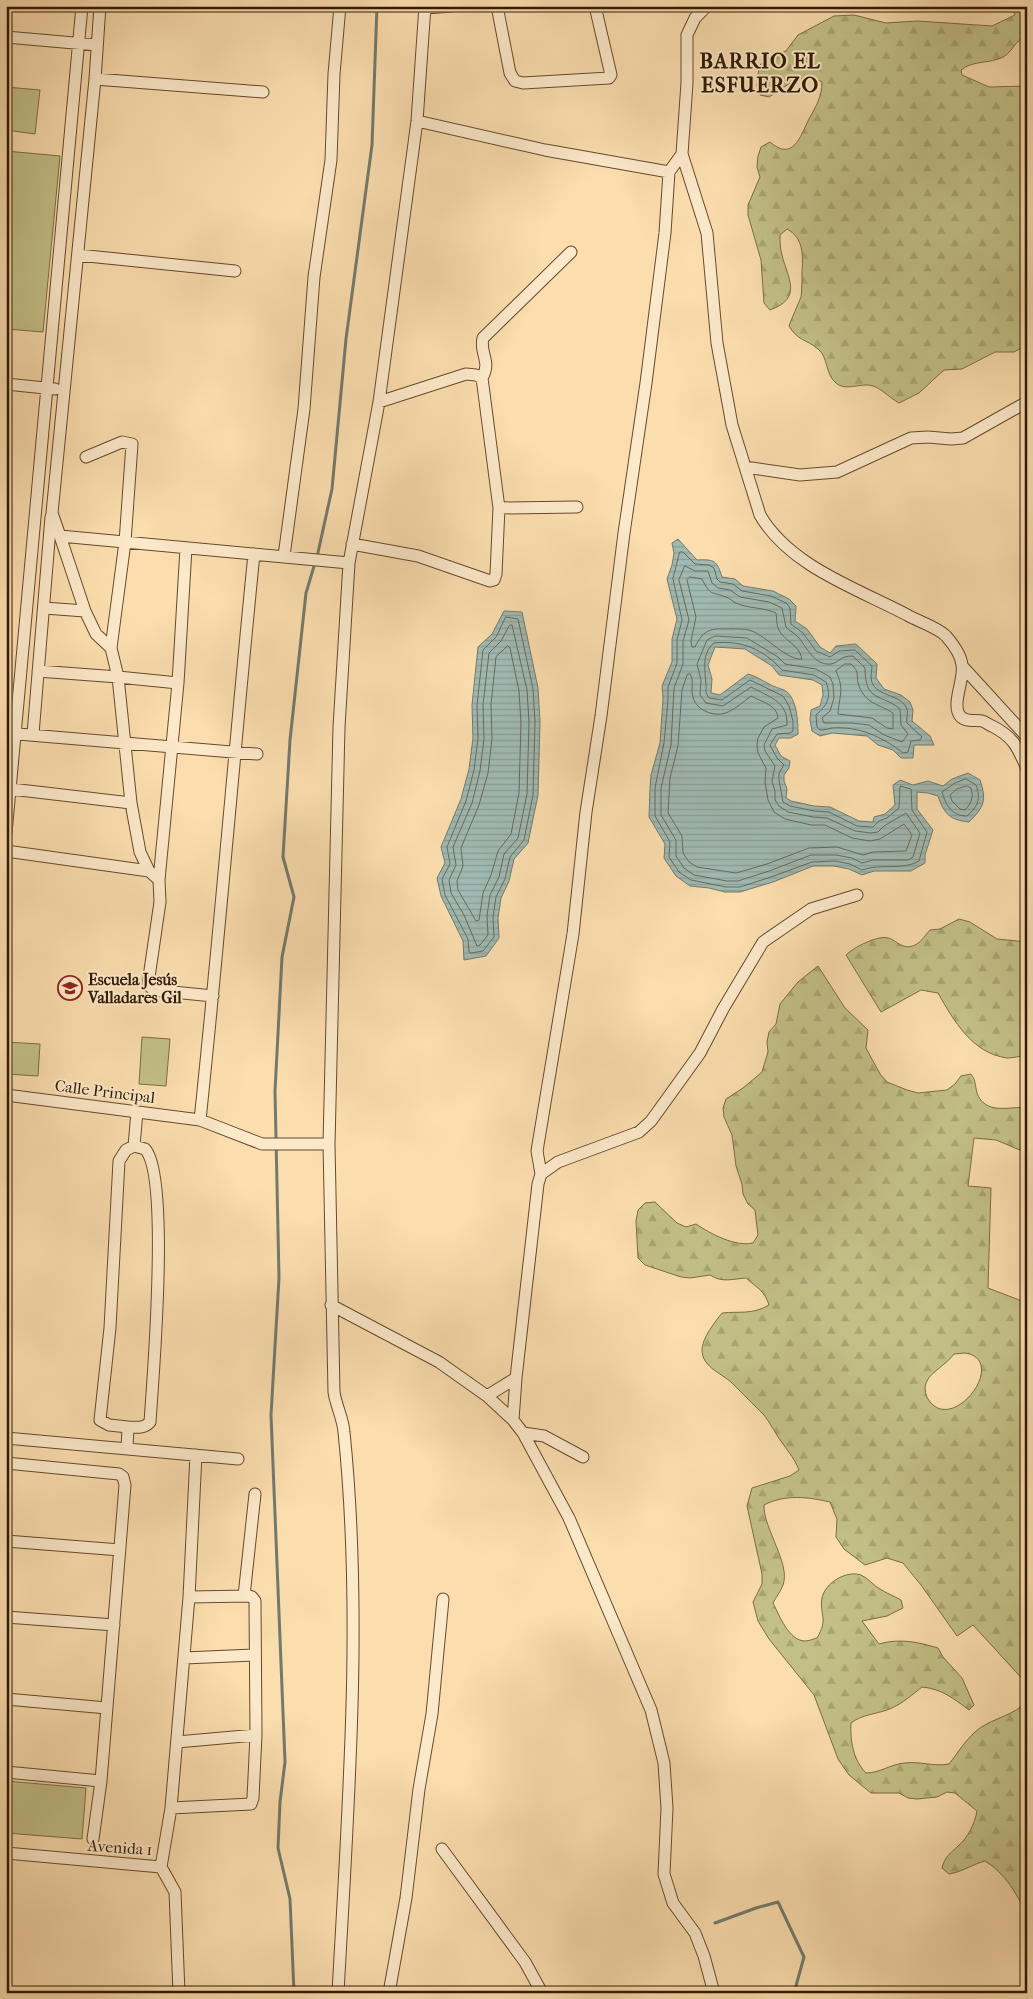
<svg xmlns="http://www.w3.org/2000/svg" width="1033" height="1999" font-family="'IM FELL French Canon',serif">
<style>
.grass{fill:#c3c087;stroke:#7a6d44}
.forest{fill:url(#forest-firs);stroke:#7a6d44;fill-rule:evenodd}
.water{fill:url(#water-rules);stroke:#737a6c}
.lines{fill:none;stroke-linecap:round;stroke-linejoin:round}
.shore{stroke:#686a5a;stroke-width:1}
.stream{stroke:#737a6c;stroke-width:3}
.minor-casing{stroke:#634b2d;stroke-width:13}
.minor{stroke:#fce9ca;stroke-width:11}
.labels{text-anchor:middle;stroke-width:4;stroke-linejoin:round;paint-order:stroke}
.poi-label{font-size:16px;font-weight:bold;fill:#301a02;stroke:#fce9ca;text-anchor:start}
.street-label{font-size:16px;fill:#301a02;stroke:#fce9ca}
.district-label{font-size:21px;font-weight:bold;letter-spacing:1px;fill:#301a02;stroke:#fce9ca}
</style>
<defs>
<pattern id="forest-firs" width="22" height="20" patternUnits="userSpaceOnUse" patternTransform="scale(1.25)"><rect width="22" height="20" fill="#c3c087"/><path d="M5 1l3.5 6h-7zM16 11l3.5 6h-7z" fill="#a8a473"/></pattern>
<pattern id="water-rules" width="6" height="5" patternUnits="userSpaceOnUse" patternTransform="scale(1.25)"><rect width="6" height="5" fill="#a0bab3"/><path d="M0 2.5h6" fill="none" stroke="#8a9f98"/></pattern>
</defs>
<rect width="100%" height="100%" fill="#fbddae"/>
<filter id="stains"><feTurbulence type="fractalNoise" baseFrequency=".004" numOctaves="4"/><feColorMatrix values="0 0 0 0 .2 0 0 0 0 .09 0 0 0 0 .02 0 0 0 .5 -.17"/></filter>
<radialGradient id="worn" r=".72"><stop offset=".6" stop-color="#630" stop-opacity="0"/><stop offset="1" stop-color="#630" stop-opacity=".3"/></radialGradient>
<!-- grass -->
<path class="grass" d="M6 87 40 90 35 134 6 130Z
M6 151 60 156 43 332 6 329Z
M142 1037 170 1039 166 1086 139 1084Z
M6 1042 40 1044 38 1076 6 1074Z
M6 1781 86 1788 82 1839 6 1833Z"/>
<!-- forest -->
<path class="forest" d="M1010 6H1027V37C1015 39 1013 52 1003 57 990 64 973 60 961 70L962 75 989 87 1027 86V345L1014 352H995L962 369 944 370 919 393 899 403C890 398 882 389 873 386 861 382 846 392 836 383 825 374 828 356 818 349 806 339 798 341 789 326 792 317 798 305 801 297 802 289 802 281 802 273 803 256 804 238 787 229L780 235C780 241 780 248 782 255 788 279 803 298 770 310L764 303 761 260 748 215V205L760 177 757 167 758 156 761 147 770 142C793 162 800 137 809 119 816 106 822 97 822 82 801 70 786 87 769 97L760 95 757 86 759 66 766 59 786 51 798 35 834 16 854 15 886 23 917 21 992 26 1015 15Z
M959 919 970 922 997 939 1027 942V1055C1021 1056 1013 1058 1007 1058 972 1053 954 1021 938 993L921 990 881 1012 846 955C854 947 878 935 888 938 897 940 903 952 917 944 922 941 926 934 930 930L940 929Z
M818 966 845 1008 868 1030 866 1048 880 1074 887 1082 907 1090 918 1093 947 1090 955 1084 961 1076 971 1074C976 1081 975 1085 977 1093 985 1115 1009 1107 1027 1107V1153L996 1140 974 1138 968 1186 991 1188 988 1288 1027 1303V1684L973 1625 957 1636 921 1585 903 1563 887 1558 865 1565 844 1549 836 1537 837 1519 830 1502C808 1497 785 1494 764 1505 763 1528 791 1564 783 1585 781 1591 776 1597 773 1603 779 1615 789 1641 805 1641 809 1641 813 1639 817 1638 829 1618 819 1615 822 1598 825 1583 846 1570 861 1575 868 1578 874 1586 880 1589 886 1593 894 1596 901 1600L903 1608 887 1616 862 1621 879 1644C900 1638 918 1642 938 1648L943 1657 962 1678 974 1705 969 1710C953 1698 942 1689 922 1687 913 1694 903 1703 892 1708 879 1714 862 1714 851 1723 850 1740 853 1760 866 1773 880 1773 891 1764 905 1763 920 1761 934 1767 949 1764 958 1753 967 1737 980 1728 994 1718 1015 1715 1027 1701V1915C1017 1894 1005 1873 985 1861 973 1864 962 1872 949 1874L942 1868C945 1856 950 1854 958 1846 968 1838 975 1823 977 1811L955 1793 947 1792 937 1797 917 1799 908 1798 899 1793H871L849 1775 838 1759 814 1695 769 1639 758 1621 753 1602 762 1584V1574L747 1506 752 1488 790 1476 799 1470C794 1458 790 1454 783 1444 776 1435 771 1424 764 1415 754 1405 744 1395 734 1385 724 1374 702 1368 702 1350 702 1338 715 1322 722 1313 740 1311 752 1315 769 1305 765 1291 756 1287 746 1278 732 1279 722 1283 710 1275L690 1278 681 1277 645 1265 638 1258 636 1221 638 1210 645 1203 655 1202 677 1223 686 1227 696 1224C711 1234 735 1247 753 1243L758 1235 755 1210 748 1204 743 1194 742 1184 736 1166 732 1135 724 1117 723 1108 726 1099 743 1088 762 1072 768 1052 767 1042 769 1032 776 1024 780 1004 798 982ZM965 1353C1010 1360 952 1437 928 1399 925 1394 924 1386 927 1381 930 1373 947 1364 954 1354Z"/>
<!-- water -->
<path class="water" d="M678 539 697 560C715 559 717 561 722 577L735 579 743 586 773 591 789 599 796 606 795 621 807 629 820 647 830 653 836 646 856 644 877 664 876 678 884 689 901 695 910 702 913 710 912 721 930 736 934 745H914L913 758H901L893 750 878 745 867 736 832 733 820 736 812 731 810 719 811 710 820 706 823 695 822 685 813 680 779 675 772 666 745 649 715 647 708 665 712 679 711 693 720 695 748 674C756 676 761 680 769 684 774 687 779 688 784 690 797 697 798 721 798 734L791 738H779L775 745 781 756 790 761 789 768 784 775V781L787 789 786 798 791 801 814 806 830 807 859 821 873 822 874 817 885 814 895 805 893 785 900 780 913 785 928 781 943 786 952 779 968 773 980 780C987 801 984 807 969 822 950 820 944 814 938 796L928 793 917 792V809L933 830 925 855V863L911 871H874L862 875 849 869 834 866H813L773 882 740 892H725L709 888 690 886 676 876 664 858 665 844 649 817 650 788 651 775 660 743 663 699 662 686 672 662V639L677 619 667 579 672 565 674 553 672 543Z
M504 611 522 612 538 688 540 722 538 795 528 843 514 859 509 881 501 898 498 918 499 938 486 956 464 960 463 941 441 896 437 878 445 863 441 847 461 799 469 769 473 738 472 705 478 647 492 634Z"/>
<g class="lines">
<!-- shore -->
<path class="shore" d="M680 552H683L695 564 709 565 714 568 717 579 720 582 733 584 742 591 771 596 786 603 790 608 791 624 803 633 816 651 830 657 839 651 855 650 872 666C872 669 871 674 871 678 873 697 899 693 906 707 909 712 906 718 907 723L922 737 920 740 911 741 908 752 903 753C883 737 859 726 832 728 828 729 824 730 820 730L817 727 816 715C827 705 832 698 826 682L814 675 782 670C763 649 742 640 714 643 699 655 707 676 706 693L709 698 722 700 750 680 783 696 789 706 793 721V731L790 733 777 734 770 745 777 758 784 765 779 773V780L783 802 790 806 814 811 829 812 857 826 873 827 879 821 887 818 899 808 900 786 911 789 912 810 927 832 919 861C902 871 881 863 862 870L850 864 835 861 812 862 771 877 740 887H726L691 880 679 872 669 857 670 842 655 816V788L664 743 668 700V687L677 663V640L682 620 673 579Z
M685 566 695 571H708L712 583 718 588 730 590 740 597 769 602 782 608 786 627C789 631 795 633 798 637 807 647 814 666 831 664 840 662 839 656 853 656L865 668C865 703 881 693 900 709L901 725 908 734 902 742 884 735 869 725 852 723H824L822 718 830 711 834 698 833 684 830 677 816 669 785 664 778 657 747 638 715 636 707 640 697 664 701 680 700 695 706 703 723 706 751 687C769 697 788 701 787 725L772 729 764 745 765 751 775 766 772 781 775 791V800L779 806 788 812 813 817 827 818 855 831 871 833 878 832 884 826 906 813 920 833 913 857 908 860H873L862 863 852 858 836 855H811L769 871 738 881H727L694 875 684 868 676 856V840L661 815V788L671 745 674 688 683 664V641L689 620 679 580Z
M690 577 702 579C711 597 711 591 726 597 730 598 733 602 736 603 749 609 763 607 776 613 777 618 776 624 779 630 784 641 799 644 802 659 788 661 767 637 752 631 744 628 734 629 725 629 709 628 702 632 695 647H692L691 641 696 617 687 580Z
M506 617 518 619 533 689 535 722 533 795 524 840 510 857 505 879 496 897 493 917 494 937 483 951 471 953 469 952 468 939 445 895 442 879 450 864 447 847 466 801 474 770 478 738 477 705 483 650 496 637Z
M512 625 527 690 529 722 527 794 518 838 504 854 499 877 490 895 487 916 488 935 480 945 477 946 464 915 451 893 449 880 456 865 453 847 472 803 480 771 484 739 483 705 489 653 501 641 509 626Z
M508 646 510 648 519 691 521 723 519 793 511 834 498 851 491 875 483 893 479 920 476 921 458 890 457 881 463 866 461 848 479 805 488 773 492 739 491 705 496 657Z
M845 664H851C861 673 855 675 859 686 866 704 879 704 893 713V729L887 728 872 718 838 714C839 695 845 691 836 671Z
M690 674C695 681 690 689 693 697 696 711 716 718 728 712 737 708 744 701 751 696 762 702 777 705 778 718L764 727 758 738 757 745 758 753 766 768 765 782 768 800 774 812 785 819 811 825H825L852 838 870 841 880 839 904 824 912 835 906 851 873 852 863 855 837 847 809 848 767 864 736 873 697 867 689 862 683 853 682 836 668 813 670 778 678 746 682 690 687 675Z
M966 779 976 785C981 799 978 806 967 816 952 816 946 806 942 792L955 783Z
M967 786 971 788C974 797 971 804 965 810L960 809 952 801 950 795 957 789Z"/>
<!-- stream -->
<path class="stream" d="M317 557 332 489 346 339 372 145 377 6
M715 1923 756 1908 778 1902 804 1957 794 1993
M294 1993 290 1899 278 1848 280 1802 285 1762 271 1415 279 1278 275 1091 282 957 294 897 283 857 290 740 306 593 315 563"/>
<defs>
<path id="minor" d="M497 6 510 73 515 81 523 83 609 78 611 75 595 6
M426 8 452 6
M6 37 97 45
M95 79 263 92
M417 121 545 150 669 172 682 154 687 83V35L695 18 707 6
M682 154 707 233 717 343 732 425 760 515C790 567 859 589 909 616 920 622 937 627 946 636 953 644 961 655 962 665 965 679 950 706 961 717 968 723 974 719 982 721 986 722 989 725 992 726 1014 737 1018 748 1027 769
M78 255 235 271
M482 378C492 361 479 354 483 338L571 252
M6 384 55 389
M86 457 122 442 132 444 125 542 111 648 118 677 131 803 140 852 149 871
M745 467 800 475 837 472 911 438 928 437 951 439 963 438 1027 402
M499 508 577 507
M60 536 52 513 95 79 100 6
M352 544 418 556 490 581 494 580 496 574 499 508 482 378 476 375 466 374 379 402
M254 554C235 742 220 931 200 1120L262 1144H329
M284 556 304 409 314 277 331 160 334 74 340 6
M44 608 85 611
M111 648 96 634 85 611 60 536 349 563
M963 667 1027 737
M38 671 118 677 178 683
M6 733 257 754
M33 734 51 517
M11 789 131 803
M6 833 82 6
M6 851 149 871 159 880 160 902 148 984 153 990 213 996
M159 880 178 683 186 548
M6 1095 200 1120
M134 1146 137 1112
M541 1174 558 1162 639 1132 651 1121 700 1053 723 1009 763 942 811 909 857 895
M331 1305 439 1362 487 1396 513 1420 523 1433 569 1518 651 1710 664 1763 667 1808 664 1874 673 1903 695 1933 704 1956 714 1993
M487 1396 516 1378
M513 1420 516 1378 538 1184 541 1174 537 1151 573 934 586 812 601 716 624 533 646 383 665 233 669 172
M523 1433 544 1436 583 1457
M6 1438 238 1459
M127 1449 128 1427C136 1427 144 1429 150 1422 153 1377 170 1176 145 1149L134 1146 126 1150 119 1161 110 1328 100 1420 109 1425 128 1427
M6 1463 119 1474 123 1477 125 1485 101 1781 93 1839
M6 1541 120 1550
M244 1596 255 1494
M6 1617 114 1625
M184 1658 254 1655
M6 1699 107 1708
M177 1742 256 1735
M6 1772 101 1781
M171 1808 251 1804 253 1798 256 1735 255 1601 252 1597 249 1596 189 1597
M442 1849 525 1962 542 1993
M6 1853 161 1867 175 1892 179 1993
M161 1867 171 1808 189 1597 196 1455
M338 1993C348 1807 363 1617 344 1432 343 1418 336 1406 334 1392L329 1144 339 727 349 563 379 402 417 121 425 6
M389 1993 406 1898 419 1789 432 1714 443 1599"/>
</defs>
<!-- minor casing -->
<use href="#minor" class="minor-casing"/>
<!-- minor -->
<use href="#minor" class="minor"/>
</g>
<!-- icons -->
<defs>
<symbol id="school-ring" viewBox="-11 -11 22 22"><circle r="9.5" fill="#fce9ca" stroke="#8f2418" stroke-width="1.5"/><path d="M0-5L7-2L0 1L-7-2ZM-4 1L0 2.5L4 1V4Q0 6-4 4Z" fill="#8f2418"/></symbol>
</defs>
<g fill-rule="evenodd">
<use href="#school-ring" x="56" y="974" width="28" height="28"/>
</g>
<g class="labels">
<!-- poi labels -->
<g class="poi-label">
<text x="88" y="985">Escuela Jesús<tspan x="88" dy="18">Valladares Gil</tspan></text>
</g>
<!-- street labels -->
<g class="street-label">
<text transform="translate(105 1091) rotate(7)" y="6">Calle Principal</text>
<text transform="translate(120 1847) rotate(4)" y="6">Avenida 1</text>
</g>
<!-- district labels -->
<g class="district-label">
<text x="760" y="68">BARRIO EL<tspan x="760" dy="24">ESFUERZO</tspan></text>
</g>
</g>
<!-- margin -->
<rect width="1033" height="1999" fill="none" stroke="#fbddae" stroke-width="25"/>
<rect x="8" y="8" width="1018" height="1984" fill="none" stroke="#301a02" stroke-width="2.5"/>
<rect x="12" y="12" width="1008" height="1974" fill="none" stroke="#301a02"/>
<rect width="100%" height="100%" filter="url(#stains)"/>
<rect width="100%" height="100%" fill="url(#worn)"/>
</svg>
